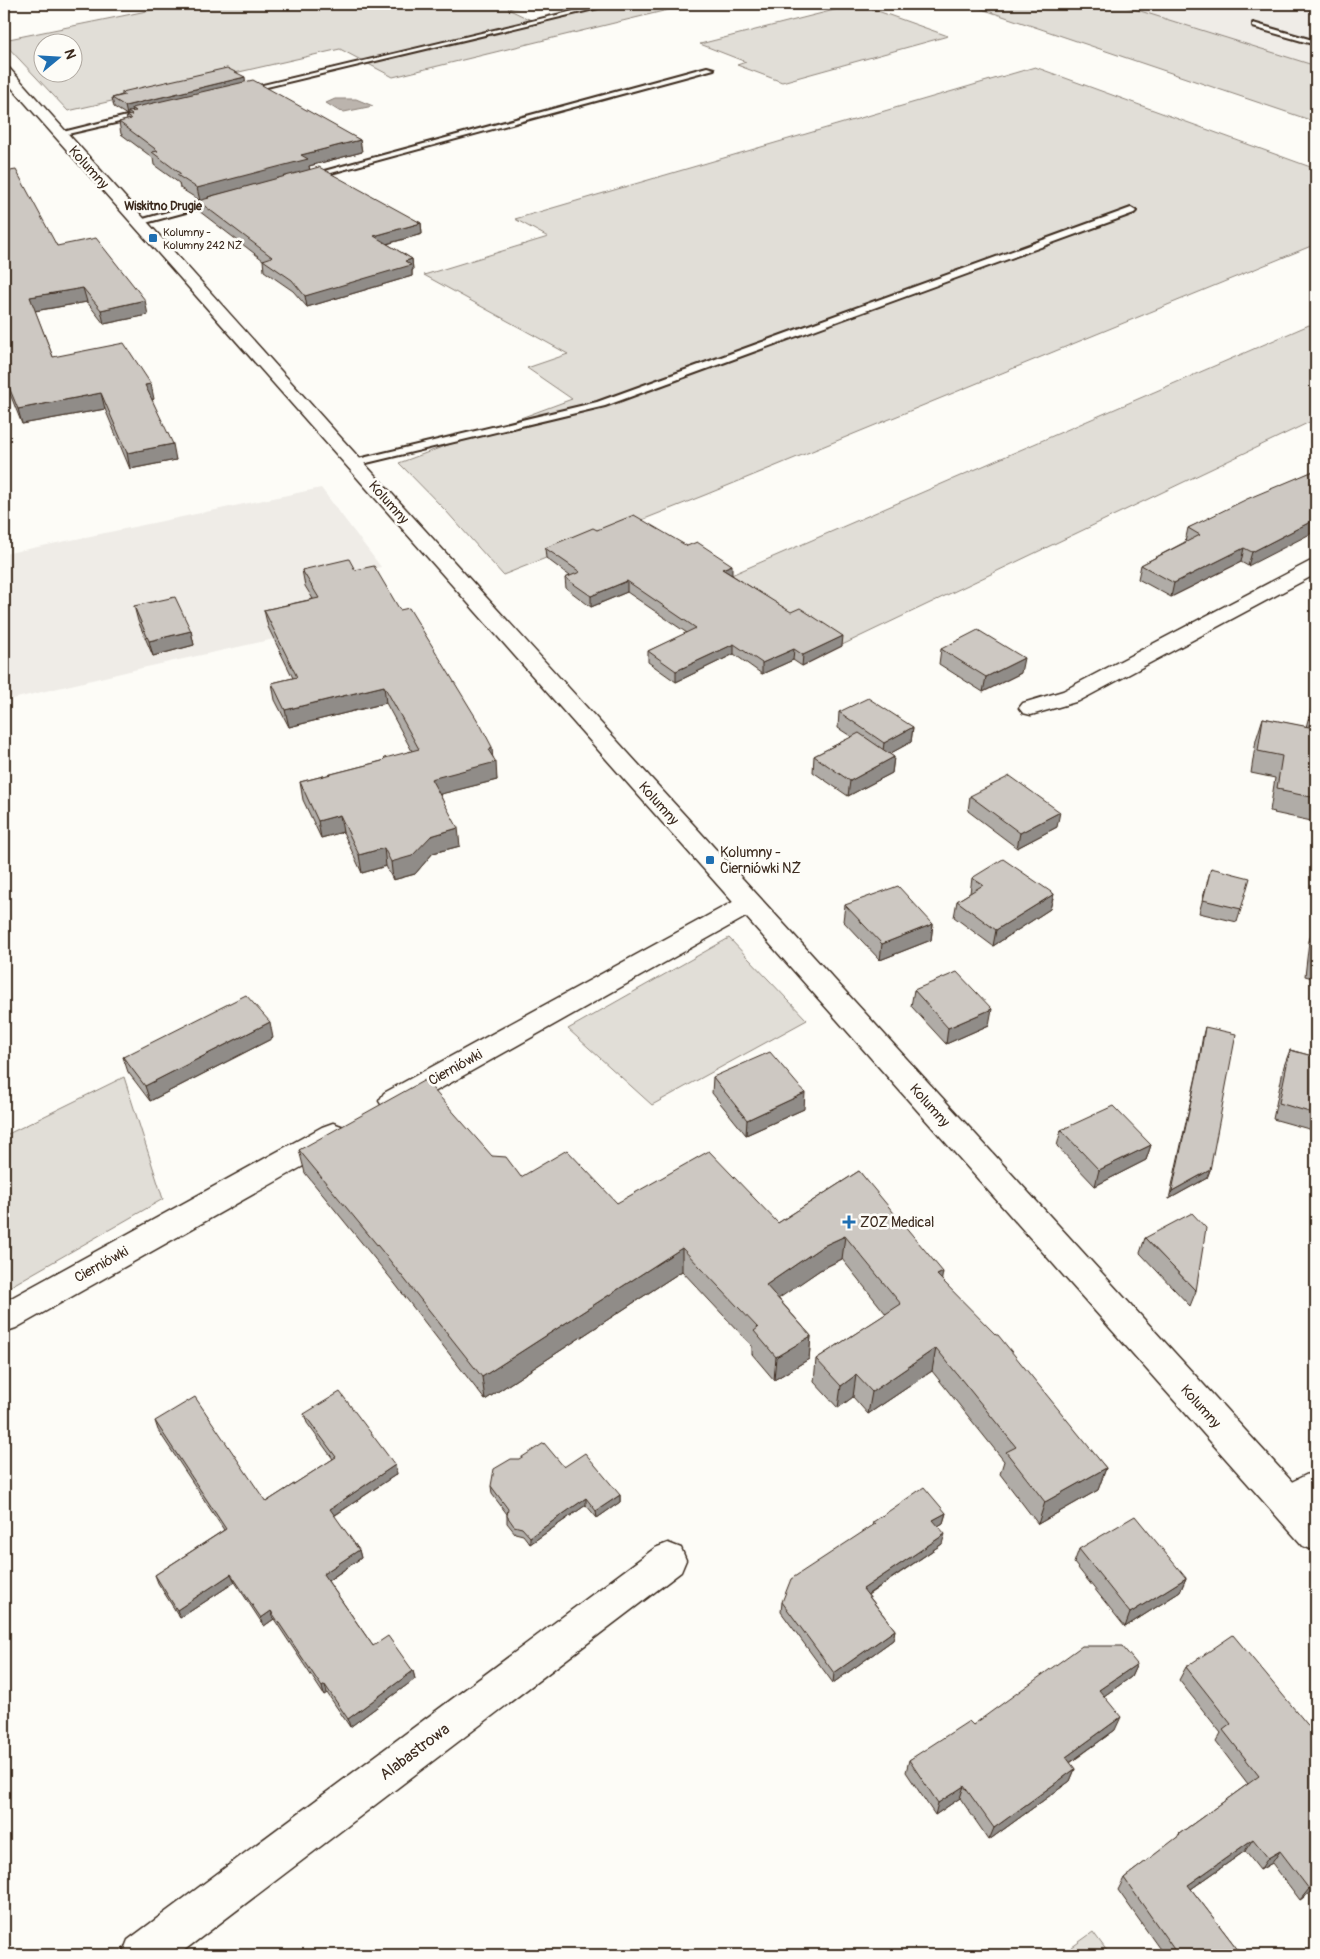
<svg xmlns="http://www.w3.org/2000/svg" width="1320" height="1959" font-family="Pangolin,sans-serif">
<style>
.built{fill:#efece7}
.green{fill:#e1ded7;stroke:#8e847a;fill-rule:evenodd}
.water{fill:#bbb4ad;stroke:#887d74}
.lines{fill:none;stroke-linecap:round;stroke-linejoin:round}
.service-casing{stroke:#3b2a1e;stroke-width:4}
.minor-casing{stroke:#3b2a1e;stroke-width:3}
.tertiary-casing{stroke:#3b2a1e;stroke-width:3}
.service{fill:#fdfcf7;fill-rule:evenodd}
.minor{fill:#fdfcf7;fill-rule:evenodd}
.tertiary{fill:#fdfcf7;fill-rule:evenodd}
.wall{fill:#b0aca7;stroke:#3b2a1e}
.shaded-wall{fill:#908c88;stroke:#3b2a1e}
.building{fill:#cdc8c2;stroke:#3b2a1e}
.poi-dot{fill:#1f6fb2;stroke:#fdfcf7;stroke-width:2}
.labels{text-anchor:middle;stroke-width:5;stroke-linejoin:round;paint-order:stroke}
.far-poi-label{font-size:11px;fill:#3b2a1e;stroke:#fdfcf7;text-anchor:start}
.far-neighbourhood-label{font-size:12px;font-weight:bold;fill:#3b2a1e;stroke:#fdfcf7}
.street-label{font-size:14px;fill:#3b2a1e;stroke:#fdfcf7}
.poi-label{font-size:14px;fill:#3b2a1e;stroke:#fdfcf7;text-anchor:start}
.near-street-label{font-size:16px;fill:#3b2a1e;stroke:#fdfcf7}
</style>
<rect width="100%" height="100%" fill="#fdfcf7"/>
<filter id="ink" filterUnits="userSpaceOnUse"><feTurbulence type="fractalNoise" baseFrequency=".02" numOctaves="2"/><feDisplacementMap in="SourceGraphic" scale="10" xChannelSelector="R" yChannelSelector="G"/><feConvolveMatrix kernelMatrix="1 2 1 2 8 2 1 2 1" color-interpolation-filters="sRGB"/></filter>
<g filter="url(#ink)">
<!-- built -->
<path class="built" d="M1118 4H1316V66L1218 35Z
M321 488 381 567 304 583 329 627 142 668 4 701V554Z"/>
<!-- green -->
<path class="green" d="M181 4H529L508 9 535 22 611 4H692L393 77 340 49 68 111 4 43V40ZM42 42H72V72H42Z
M858 4 948 36 782 82 737 65 746 62 700 44Z
M967 4H1118L1316 66V122Z
M1035 67 1316 169V244L705 495 503 575 446 511 399 463 572 399 527 368 568 354 424 275 548 237 515 219Z
M1309 325 1316 328V419L840 646 729 576Z
M729 938 807 1020 652 1105 568 1029Z
M124 1077 163 1199 4 1290V1136Z
M1093 1932 1110 1955H1061Z"/>
<!-- water -->
<path class="water" d="M335 99H356L373 106 344 112 339 111 326 103Z"/>
<g class="lines">
<defs>
<path id="service" d="M603 4H615L242 93 238 91Z
M1253 23 1316 41V45L1253 27Z
M707 67 714 69 309 179 302 177Z
M147 111 151 113 150 115 59 136 55 134Z
M220 197 223 198V202L138 225 133 222Z
M1131 208 1136 211 1134 213 605 406 354 466 348 463 354 460 597 402Z"/>
<path id="minor" d="M1316 560V574L1079 701 1031 715 1023 713 1019 708 1023 703 1063 691 1309 562Z
M749 895 758 898 762 904 758 910 404 1109 394 1112 384 1109 379 1101 384 1093 740 898Z
M333 1123 344 1127 348 1135 344 1143 16 1328 4 1332V1302L322 1127Z
M1316 1470V1505L1288 1519 1275 1514 1270 1502 1275 1490Z
M668 1543 681 1548 686 1560 681 1572 178 1955H122L128 1940 655 1548Z"/>
<path id="tertiary" d="M4 67 9 68 342 439 1316 1508V1551L1303 1546 4 79Z"/>
</defs>
<!-- service casing -->
<use href="#service" class="service-casing"/>
<!-- minor casing -->
<use href="#minor" class="minor-casing"/>
<!-- tertiary casing -->
<use href="#tertiary" class="tertiary-casing"/>
<!-- service -->
<use href="#service" class="service"/>
<!-- minor -->
<use href="#minor" class="minor"/>
<!-- tertiary -->
<use href="#tertiary" class="tertiary"/>
</g>
<!-- wall -->
<path class="wall" d="M245 82 360 140 362 152 309 166 310 170 421 223 422 234 387 244 412 259 413 270H412V276L307 307 293 291 264 271 263 260 199 211 198 201 199 200 180 188 179 183 154 165 153 158 121 134 119 122 127 120 126 116H129L128 115H127L114 107 112 98 122 95V92Z
M4 172 57 246 148 315 104 324 87 302 35 311 53 357 154 399 152 400 176 460 130 469 105 409 22 424 4 379Z
M1316 470 1248 566 1241 562 1171 597 1138 579 1141 565 1185 542 1188 528Z
M597 530 732 575 842 646 802 666 793 660 762 674 734 654 676 682 648 662V651L687 633 627 592 591 607 566 588 565 578 570 576 546 558 545 548Z
M302 570H355L400 610 493 757 497 780 440 794 460 846 433 853 415 874 393 880 386 866 362 873 343 832 321 838 303 800 300 782 382 761 412 751 386 703 289 727 275 700 272 683 293 678 268 627 264 610 313 599 305 586Z
M134 606 191 631 194 645 153 656 138 621Z
M941 649 1021 673 983 692 939 664Z
M1312 706 1316 707V822L1274 813 1275 812 1270 811 1275 778 1251 773 1256 740 1263 718 1306 727Z
M839 712 913 727 911 742 889 754 894 757 892 773 848 796 813 772 814 756 852 737 838 728Z
M970 796 1057 827 1017 848 968 811Z
M1211 868 1241 909 1237 922 1199 913Z
M972 878 1054 894 1050 909 993 946 954 917 957 901 970 893Z
M845 905 933 924 931 940 880 960 843 921Z
M1314 925 1316 926V979L1305 976 1309 941Z
M914 990 989 1025 946 1044 911 1006Z
M1205 1027 1210 1170 1207 1178 1169 1199 1197 1072 1203 1035Z
M273 1038 150 1101 128 1072 123 1057Z
M1290 1050 1316 1057V1131L1273 1119 1284 1066Z
M713 1077 804 1109 746 1135 712 1093Z
M1061 1130 1151 1145 1146 1160 1095 1186 1057 1146Z
M299 1150 492 1156 521 1177 617 1203 778 1223 859 1171 942 1280 1106 1468 1098 1490 1038 1524 1000 1474 1004 1461 932 1371 868 1414 853 1397 838 1408 814 1382 816 1359 886 1314 842 1259 820 1270 778 1298 811 1336 809 1359 774 1380 752 1354V1346L682 1271 485 1400 392 1280 305 1173Z
M1145 1238 1196 1291 1190 1306 1140 1253Z
M304 1414 395 1465 397 1474 334 1516 359 1550 361 1558 328 1581 373 1646 413 1671 415 1679 350 1727 327 1693 324 1695 274 1619 264 1626 235 1582 180 1618 158 1583 155 1575 224 1530 158 1430 155 1421 266 1502 333 1459 307 1423Z
M564 1467 620 1495V1502L597 1518 586 1505 530 1544 523 1535 515 1533 507 1523V1514L492 1494 491 1486Z
M946 1513 943 1523 938 1526 942 1544 868 1595 895 1630 893 1640 833 1683 781 1612 782 1602 872 1526 873 1522Z
M1079 1549 1186 1578 1180 1592 1125 1627 1074 1563Z
M1137 1664 1131 1677 1104 1696 1115 1730 1070 1763 1075 1769 1070 1781 989 1840 960 1798 935 1815 906 1772 909 1760 973 1725Z
M1186 1667 1316 1735V1888L1300 1900 1272 1863 1260 1870 1245 1851 1191 1889 1242 1955H1164L1118 1890 1124 1878 1177 1838 1179 1834 1248 1784 1216 1742 1221 1733 1179 1680Z"/>
<!-- shaded-wall -->
<path class="shaded-wall" d="M245 77 246 87 136 111 132 108 133 114 128 112V115H127L125 106Z
M360 140 362 152 309 166 310 171 208 197V199L200 201 197 188 301 155Z
M421 223 422 234 375 247 374 236Z
M412 259 413 270H412V276L307 307 305 296Z
M83 288 87 302 34 311 30 297Z
M145 300 148 315 104 324 101 310Z
M151 384 154 399 148 400 145 385Z
M101 393 105 409 22 424 18 409Z
M173 444 176 460 130 469 127 453Z
M1316 519V531L1248 566 1252 552Z
M1244 548 1241 562 1171 597 1174 583Z
M732 565V575L722 569Z
M627 581V592L591 607V596Z
M191 631 194 645 153 656 149 641Z
M843 636 842 646 802 666 803 655Z
M734 644V654L676 682V671Z
M794 649 793 660 762 674V663Z
M1024 658 1021 673 983 692 986 677Z
M384 686 386 703 289 727 285 710Z
M913 727 911 742 882 758 884 743Z
M492 747 493 763 496 762 497 780 433 796 431 779 489 751Z
M894 757 892 773 848 796 850 781Z
M1060 812 1057 827 1017 848 1020 833Z
M340 815 343 832 321 838 318 821Z
M458 828 460 846 433 853 415 874 393 880 391 862 431 836Z
M384 848 386 866 362 873 359 855Z
M1054 894 1050 909 993 946 996 930Z
M933 924 931 940 880 960 882 944Z
M992 1009 989 1025 946 1044 948 1028Z
M270 1022 273 1038 150 1101 145 1086Z
M805 1093 804 1109 746 1135 747 1120Z
M1151 1145 1146 1160 1095 1186 1099 1170Z
M1210 1170 1207 1178 1169 1199 1172 1191Z
M845 1236 842 1259 820 1270 765 1308 766 1285 823 1246Z
M682 1248V1271L485 1400 482 1377Z
M943 1272 939 1295 937 1275Z
M811 1336 809 1359 774 1380 776 1357Z
M936 1348 932 1371 868 1414 872 1392Z
M856 1375 853 1397 838 1408 841 1386Z
M395 1465 397 1474 332 1517 330 1509Z
M1106 1468 1098 1490 1038 1524 1045 1502Z
M620 1495V1502L597 1518 596 1511Z
M586 1498V1505L530 1544V1537Z
M946 1513 943 1523 930 1531 933 1520Z
M945 1534 942 1544 861 1599 863 1589Z
M359 1550 361 1558 326 1582 323 1574Z
M231 1574 235 1582 180 1618 177 1610Z
M1186 1578 1180 1592 1125 1627 1130 1613Z
M271 1611 274 1619 264 1626 261 1618Z
M895 1630 893 1640 833 1683 834 1673Z
M1137 1664 1131 1677 1094 1703 1099 1690Z
M413 1671 415 1679 350 1727 348 1719Z
M325 1685 327 1693 324 1695 322 1687Z
M1121 1717 1115 1730 1061 1769 1066 1757Z
M1075 1769 1070 1781 989 1840 994 1828Z
M964 1786 960 1798 935 1815 938 1803Z
M1253 1839 1245 1851 1181 1896 1188 1885Z
M1280 1851 1272 1863 1260 1870 1268 1858Z
M1316 1883V1888L1300 1900 1309 1889Z"/>
<!-- building -->
<path class="building" d="M227 68 245 77 125 106 112 98 125 95 122 92Z
M253 80 360 140 301 155 308 159 197 188 177 175 181 174 152 152 158 151 119 122 131 119 126 116 132 115 128 112 136 111 132 108Z
M319 167 421 223 374 236 412 259 405 261 411 265 305 296 292 280 263 260 272 257 198 201 209 198 208 197Z
M16 170 57 246 96 238 145 300 101 310 83 288 30 297 53 357 124 343 151 384 145 385 173 444 127 453 101 393 18 409 4 375V172Z
M1316 470V519L1252 552 1244 548 1174 583 1141 565 1200 535 1188 528 1247 499Z
M634 515 687 546 697 542 732 565 722 569 791 612 800 608 843 636 803 655 794 649 762 663 734 644 676 671 648 651 696 628 627 581 591 596 565 578 580 572 545 548 593 528 597 530Z
M349 559 355 570 374 566 400 610 409 608 481 726 492 747 489 751 496 762 431 779 458 828 431 836 412 856 391 862 384 848 359 855 340 815 318 821 300 782 382 761 385 758 419 749 384 686 285 710 272 683 297 677 264 610 319 598 302 570Z
M175 597 191 631 149 641 134 606Z
M978 630 1024 658 986 677 941 649Z
M868 698 913 727 884 743 839 712Z
M1312 706 1316 707V798L1282 791V789L1277 788 1282 756 1258 751 1263 718 1309 727Z
M859 733 894 757 850 781 814 756Z
M1010 776 1060 812 1020 833 970 796Z
M1003 859 1054 894 996 930 957 901 983 885 972 878Z
M1211 868 1250 878 1241 909 1203 900Z
M898 886 933 924 882 944 845 905Z
M1314 925 1316 926V962L1310 961Z
M957 972 992 1009 948 1028 914 990Z
M246 995 270 1022 145 1086 123 1057Z
M1205 1027 1236 1034 1210 1170 1172 1191 1199 1064Z
M1290 1050 1316 1057V1114L1279 1103Z
M770 1052 805 1093 747 1120 713 1077Z
M425 1080 492 1156 506 1157 521 1177 567 1150 617 1203 709 1151 778 1223 859 1171 943 1272 937 1275 996 1335H998L1106 1468 1045 1502 1006 1452 1016 1447 936 1348 872 1392 856 1375 841 1386 816 1359 901 1304 845 1236 823 1246 766 1285 811 1336 776 1357 754 1331 758 1328 682 1248 482 1377 387 1257 299 1150Z
M1113 1106 1151 1145 1099 1170 1061 1130Z
M1192 1213 1206 1228 1196 1291 1145 1238Z
M340 1392 395 1465 330 1509 359 1550 323 1574 373 1646 388 1636 413 1671 348 1719 325 1685 322 1687 271 1611 261 1618 231 1574 177 1610 155 1575 226 1529 155 1421 195 1397 266 1502 336 1457 304 1414Z
M544 1443 564 1467 585 1453 620 1495 596 1511 586 1498 530 1537 522 1528 514 1526 507 1516 508 1509 491 1486 494 1469 511 1459H519Z
M924 1487 946 1513 933 1520 945 1534 863 1589 895 1630 834 1673 782 1602 791 1579 875 1524 873 1522Z
M1135 1516 1186 1578 1130 1613 1079 1549Z
M1233 1635 1316 1735V1883L1309 1889 1280 1851 1268 1858 1253 1839 1188 1885 1242 1955H1178L1124 1878 1180 1835 1179 1834 1259 1776 1223 1730 1231 1724 1186 1667Z
M1082 1646H1122L1137 1664 1099 1690 1121 1717 1066 1757 1075 1769 994 1828 964 1786 938 1803 909 1760 969 1721 973 1725Z"/>
</g>
<!-- markers -->
<g class="poi-dot">
<rect x="148" y="233" width="10" height="10" rx="2.5"/>
<rect x="705" y="855" width="10" height="10" rx="2.5"/>
<path d="M846.5 1214.5h5v5h5v5h-5v5h-5v-5h-5v-5h5z"/>
</g>
<g class="labels">
<!-- far-poi labels -->
<g class="far-poi-label">
<text x="163" y="236">Kolumny -<tspan x="163" dy="13">Kolumny 242 NŻ</tspan></text>
</g>
<!-- far-neighbourhood labels -->
<g class="far-neighbourhood-label">
<text x="163" y="210">Wiskitno Drugie</text>
</g>
<!-- street labels -->
<g class="street-label">
<text transform="translate(89 167) rotate(48)" y="5">Kolumny</text>
<text transform="translate(389 502) rotate(48)" y="5">Kolumny</text>
<text transform="translate(659 803) rotate(48)" y="5">Kolumny</text>
<text transform="translate(455 1067) rotate(-29)" y="5">Cierniówki</text>
<text transform="translate(930 1105) rotate(48)" y="5">Kolumny</text>
<text transform="translate(101 1264) rotate(-29)" y="5">Cierniówki</text>
<text transform="translate(1201 1406) rotate(48)" y="5">Kolumny</text>
</g>
<!-- poi labels -->
<g class="poi-label">
<text x="720" y="857">Kolumny -<tspan x="720" dy="16">Cierniówki NŻ</tspan></text>
<text x="860" y="1227">ZOZ Medical</text>
</g>
<!-- near-street labels -->
<g class="near-street-label">
<text transform="translate(414 1751) rotate(-37)" y="6">Alabastrowa</text>
</g>
</g>
<!-- margin -->
<rect width="1320" height="1959" fill="none" stroke="#fdfcf7" stroke-width="20"/>
<rect x="10" y="10" width="1300" height="1939" fill="none" stroke="#3b2a1e" stroke-width="2" filter="url(#ink)"/>
<!-- north arrow -->
<g transform="translate(58 58) rotate(72)"><circle r="24" fill="#fdfcf7" stroke="#afa8a0"/>
<path d="M0-4L9 19L0 12L-9 19Z" fill="#1f6fb2"/>
<text y="-8" font-size="14" font-weight="bold" text-anchor="middle" fill="#3b2a1e">N</text>
</g>
</svg>
